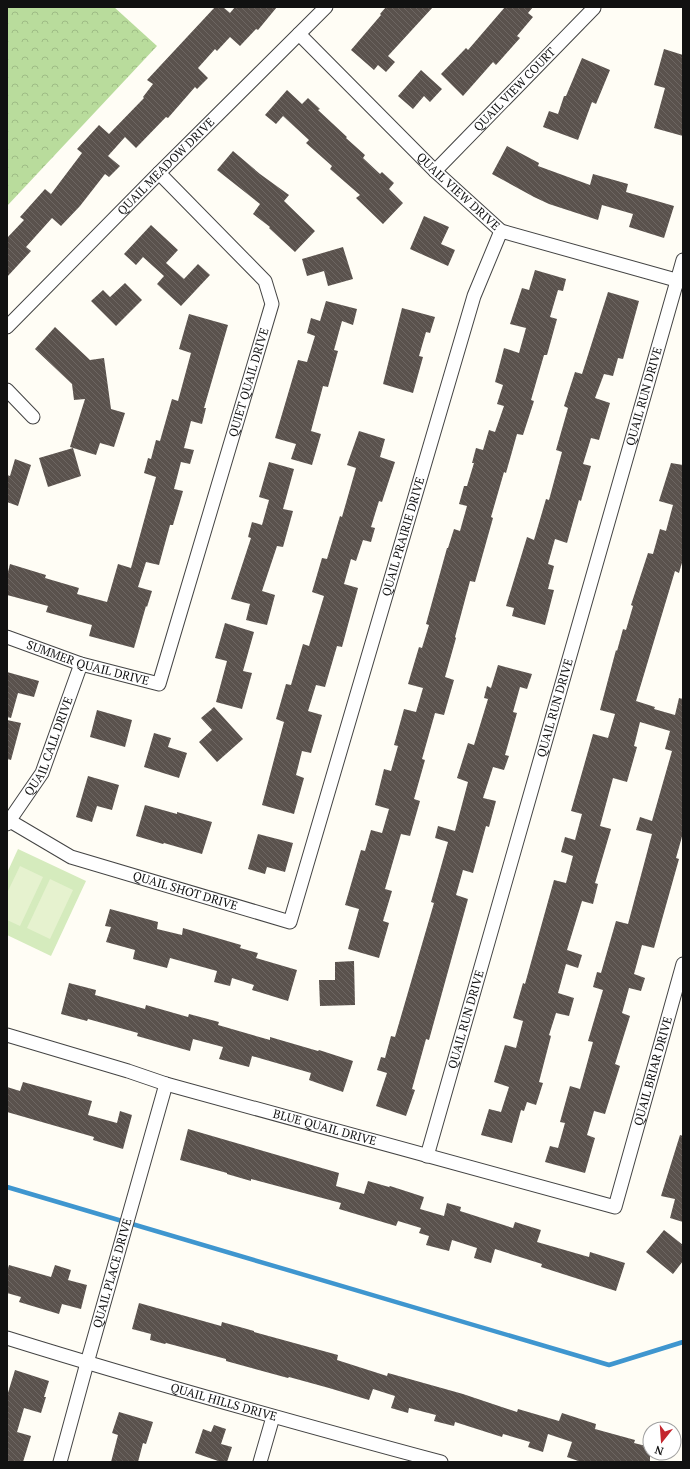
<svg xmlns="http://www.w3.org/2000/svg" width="690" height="1469" font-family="'PT Serif',serif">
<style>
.forest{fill:url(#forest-crowns)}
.park{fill:#d5ebbd}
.pitch{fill:#e6f2cf}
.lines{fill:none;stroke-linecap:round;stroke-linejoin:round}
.stream{stroke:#3f96cf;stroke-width:4.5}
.building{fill:url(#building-back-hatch)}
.minor-casing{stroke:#444;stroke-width:15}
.minor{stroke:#fff;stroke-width:13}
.labels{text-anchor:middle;stroke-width:4;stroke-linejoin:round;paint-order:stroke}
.street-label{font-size:12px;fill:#111;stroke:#fff}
</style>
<defs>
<pattern id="forest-crowns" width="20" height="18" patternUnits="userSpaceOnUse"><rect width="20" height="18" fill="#b9dc9c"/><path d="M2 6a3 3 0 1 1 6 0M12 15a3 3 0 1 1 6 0" fill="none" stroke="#9ebc85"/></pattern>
<pattern id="building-back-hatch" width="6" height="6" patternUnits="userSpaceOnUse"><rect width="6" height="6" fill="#5a524d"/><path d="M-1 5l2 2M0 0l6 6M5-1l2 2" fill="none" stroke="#6d6662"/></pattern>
</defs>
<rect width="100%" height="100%" fill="#fffdf5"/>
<!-- forest -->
<path class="forest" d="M7 7H114L157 46 7 206Z"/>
<!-- park -->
<path class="park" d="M18 849 86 881 51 956 7 935V873Z"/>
<!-- pitch -->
<path class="pitch" d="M20 866 43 877 20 926 7 920V893Z
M50 879 73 890 50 939 27 928Z"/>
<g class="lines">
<!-- stream -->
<path class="stream" d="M7 1187 609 1365 683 1342"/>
</g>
<!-- building -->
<path class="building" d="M215 7H223L230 13 235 7H277L258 30 256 29 240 46 230 37 217 51 215 49 198 68 208 78 197 89 195 87 168 118 166 117 136 148 125 137 108 156 120 166 109 177 105 174 80 206 61 226 52 218 26 247 31 251 7 277V238L24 220 20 217 45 189 51 194 82 153 77 149 99 125 109 134 144 98 143 97 153 84 147 80Z
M386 7H433L388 56 395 62 386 72 378 65 374 70 351 50 381 15 380 14Z
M505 7H533L528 13 533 17 517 36 520 38 496 65 493 62 463 96 441 74 466 48 468 50Z
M664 49 683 55V136L654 128 665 88 654 85Z
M582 58 610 70 596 104 592 102 578 140 543 127 549 111 558 114 564 96H566Z
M421 70 442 89 430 102 424 96 413 109 398 96Z
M287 90 302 104 308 98 320 109 318 110 347 137 346 138 365 155 363 158 380 174 382 172 394 183 389 189 403 203 383 224 356 198 360 195 330 169 332 166 306 143 309 140 283 116 276 124 265 115Z
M507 146 539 163 538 166 590 185 593 174 628 184 626 192 674 206 664 238 629 227 633 214 602 205 598 220 549 204 534 197 492 174Z
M233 151 260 174 289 195 284 201 315 231 295 252 269 228 270 227 253 214 260 204 217 170Z
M424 216 449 227 441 244 455 250 448 266 410 249Z
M151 225 178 250 166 263 184 279 198 264 210 275 181 306 157 284 164 276 143 257 136 265 124 254Z
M343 247 353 279 328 286 324 271 307 276 302 259Z
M535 270 566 279 563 291 558 290 550 317 557 319 547 355H544L531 400 534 401 523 435 517 434 506 473 504 472 491 517 493 518 475 582 470 581 455 637 456 638 445 677 454 680 444 715 435 713 422 759 425 760 414 799 420 801 410 836 401 834 385 889 392 891 383 921 389 923 379 958 348 949 359 909 345 905 361 850 365 851 371 830 382 833 389 809 375 805 384 769 391 771 398 746 394 745 404 709 416 712 423 688 408 684 419 647 422 648 429 625 426 624 447 548H448L454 529 460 531 467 506 459 504 464 486H467L474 463H472L476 448 483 450 489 430 495 432 504 406 497 404 503 385 495 382 504 348 519 353 526 328 510 324 522 288 529 290Z
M125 283 142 300 116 326 91 301 103 290 110 297Z
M608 292 639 301 623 359 618 358 613 376 604 374 595 398 610 403 599 440 591 438 583 464 591 466 581 501 579 500 567 543 555 539 548 564 554 566 548 589 554 590 545 625 512 616 514 608 506 606 527 537 534 540 546 499 549 500 562 452 556 450 568 408 564 406 575 372 582 374Z
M326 301 357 309 353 325 342 321 334 350 338 351 328 387 323 386 311 431 321 434 312 465 291 459 296 444 275 438 298 360 307 362 315 336 307 333 311 318 320 321Z
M402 308 435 317 430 333 426 332 419 356 423 357 413 393 383 384Z
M189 314 228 325 204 408H206L202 424 191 421 184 448 194 450 190 464 181 462 174 489 183 491 173 525H170L159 565 146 562 138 587 152 591 147 607 146 606 134 648 89 636 92 625 46 612 48 606 7 595V576L10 564 46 575 45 578 79 588 77 594 107 602 118 564 131 568 156 477 144 473 148 458 151 459 156 440 160 441 172 399 178 401 191 353 179 349Z
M55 327 90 360 104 358 111 409 125 413 114 447 100 443 96 455 70 447 85 399 74 400 72 384 35 349Z
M359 431 385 439 380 457 395 462 382 502 379 501 371 527 375 528 371 542 363 540 356 561 351 559 344 584 358 588 342 647 337 646 325 687 316 685 308 711 322 715 311 753 302 751 296 775 304 778 294 814 262 805 284 722 276 719 286 684 291 685 303 644 309 646 324 596 312 592 322 558 327 559 340 516 342 517 356 468 347 465Z
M73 448 81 476 48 487 39 458Z
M15 459 31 465 18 506 7 502V475L10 476Z
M269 462 294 469 283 509 293 511 283 547 277 546 262 591 275 595 267 625 246 620 250 604 231 599 251 538 248 537 252 522 262 525 269 500 259 497Z
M671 463 683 465V559L679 573 675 571 636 701 655 707 654 709 675 715 679 698 683 699V833L676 858 679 859 654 948 642 945 634 974 645 978 641 991 629 988 622 1013 630 1016 615 1064 620 1066 605 1114 594 1111 587 1135 595 1138 585 1173 545 1162 550 1146 558 1148 565 1123 560 1122 570 1086 580 1089 593 1042 588 1041 603 990 593 987 597 972 601 973 616 921 628 924 652 834 636 830 640 817 652 821 672 751 665 749 670 731 640 722 634 746 637 747 627 782 613 778 600 826 611 829 595 883 598 884 593 904 582 901 567 950 582 955 578 968 566 964 558 993 574 998 569 1016 556 1013 549 1035 551 1036 539 1082 543 1083 536 1105 527 1102 524 1111 521 1110 512 1143 481 1135 489 1109 501 1112 509 1087 494 1082 505 1045 516 1048 523 1021 513 1018 523 983 525 984 554 880 566 883 573 856 561 852 565 837 575 840 582 814 571 811 593 734 608 738 615 714 600 710 616 650 617 651 623 629 626 630 633 606 631 605 648 553 653 554 660 529 666 531 673 505 659 501Z
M225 623 254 632 243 671 252 673 242 709 216 702 227 661 215 658Z
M498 665 532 674 527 689 520 687 513 712 517 713 505 755 509 756 504 770 493 767 483 798 496 801 489 827 486 826 473 873 463 870 456 895 468 899 429 1040 426 1039 412 1089 415 1090 406 1116 376 1106 387 1073 377 1070 381 1057 385 1058 391 1036 395 1037 434 903 431 902 448 842 435 838 438 826 455 831 468 782 457 778 468 743 474 745 488 699 484 698 487 686 491 688Z
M7 672 39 681 34 697 18 693 11 718 7 717Z
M214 707 243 739 217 762 199 742 212 730 201 718Z
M97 710 132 720 125 747 90 737Z
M7 720 21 723 11 760 7 759Z
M154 733 171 738 168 747 187 753 179 778 144 767Z
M88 776 119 785 112 810 97 806 92 822 76 817Z
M145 805 177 814V812L212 822 202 854 164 843 163 844 136 836Z
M258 834 293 843 285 872 267 867 265 874 248 869Z
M110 909 158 922 157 929 182 935 183 928 241 945 240 948 258 953 256 958 297 970 288 1001 252 990 254 985 232 978 230 986 214 982 217 971 170 958 167 968 133 959 135 950 106 942 111 927 105 926Z
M354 961 355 1005 320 1006 319 980H335V962Z
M69 983 96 990 95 995 145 1009 146 1005 188 1017 189 1014 219 1022 218 1025 270 1040V1037L318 1051 319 1050 353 1061 343 1092 309 1080 311 1073 252 1056 249 1067 219 1059 223 1047 193 1039 190 1051 137 1036 138 1033 88 1019 87 1021 61 1014Z
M23 1082 92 1101 88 1115 117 1123 120 1111 132 1115 123 1149 93 1140 94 1137 7 1112V1087L20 1091Z
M188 1129 339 1173 336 1186 364 1194 368 1181 389 1187 390 1186 424 1197 420 1209 444 1216 447 1203 461 1207 460 1211 513 1228 515 1222 541 1230 537 1242 589 1257 590 1252 625 1263 616 1291 541 1267 542 1264 495 1249 491 1263 474 1258 477 1248 452 1240 449 1251 426 1245 429 1236 419 1233 421 1228 398 1221 396 1226 339 1209 341 1203 251 1179V1181L227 1174V1173L180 1160Z
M680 1135 683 1136V1222L670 1218 675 1199 661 1196Z
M664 1230 683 1245V1261L673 1274 646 1252Z
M9 1265 51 1277 55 1265 71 1270 68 1280 87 1285 81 1309 62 1304 59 1314 19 1302 21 1297 7 1293V1272Z
M139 1303 221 1326 222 1322 254 1331V1332L338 1355 337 1360 387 1376 388 1373 463 1394 517 1412 518 1409 559 1421 562 1413 596 1424 595 1429 635 1440 634 1443 650 1447V1462H581L567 1457 572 1442 548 1434 543 1452 528 1447 530 1442 503 1434 502 1437 455 1422 454 1426 434 1421 436 1415 409 1408 408 1413 391 1408 395 1396 373 1389 369 1400 329 1388 289 1377 288 1378 226 1361V1359L166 1343 165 1344 150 1340 151 1334 132 1329Z
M15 1370 49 1381 44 1397H46L41 1413 24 1408 17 1432 31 1436 23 1462H7V1396Z
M119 1412 153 1422 146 1444 143 1443 138 1462H111L118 1435 112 1433Z
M214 1425 226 1429 221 1444 232 1447 227 1462H221L195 1453 203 1429 211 1432Z"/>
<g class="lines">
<defs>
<g id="minor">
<path id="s1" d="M299 34 435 171 501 231 683 282"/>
<path id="s2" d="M435 171 594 8"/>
<path id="s3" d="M7 327 159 173 326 7"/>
<path d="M7 390 33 417"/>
<path id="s4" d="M7 637 81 664 159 684 272 304 265 281 159 173"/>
<path id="s5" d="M10 821 71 857 290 922 474 296 501 231"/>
<path id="s6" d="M7 824 42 773 81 664"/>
<path id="s7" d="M7 1035 128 1071 166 1084 615 1207 683 964"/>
<path id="s8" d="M427 1156 683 260"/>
<path id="s9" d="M7 1338C151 1383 296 1423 441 1462"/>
<path id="s10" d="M60 1462 87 1363 166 1084"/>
<path d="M260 1462 273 1417"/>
</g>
</defs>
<!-- minor casing -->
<use href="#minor" class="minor-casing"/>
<!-- minor -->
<use href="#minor" class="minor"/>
</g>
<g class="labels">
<!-- street labels -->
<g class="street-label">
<text dy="4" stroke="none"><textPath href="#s2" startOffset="114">QUAIL VIEW COURT</textPath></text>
<text dy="4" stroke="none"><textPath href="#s3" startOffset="226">QUAIL MEADOW DRIVE</textPath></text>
<text dy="4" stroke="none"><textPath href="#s1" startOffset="224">QUAIL VIEW DRIVE</textPath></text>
<text dy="4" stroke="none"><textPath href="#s4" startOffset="474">QUIET QUAIL DRIVE</textPath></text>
<text dy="4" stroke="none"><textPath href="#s8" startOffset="790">QUAIL RUN DRIVE</textPath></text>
<text dy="4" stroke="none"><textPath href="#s5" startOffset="701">QUAIL PRAIRIE DRIVE</textPath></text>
<text dy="4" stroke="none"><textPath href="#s4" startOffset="85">SUMMER QUAIL DRIVE</textPath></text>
<text dy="4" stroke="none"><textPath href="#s8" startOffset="466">QUAIL RUN DRIVE</textPath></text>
<text dy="4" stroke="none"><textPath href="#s6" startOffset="89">QUAIL CALL DRIVE</textPath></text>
<text dy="4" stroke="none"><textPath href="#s5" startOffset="190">QUAIL SHOT DRIVE</textPath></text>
<text dy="4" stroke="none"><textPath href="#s8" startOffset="142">QUAIL RUN DRIVE</textPath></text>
<text dy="4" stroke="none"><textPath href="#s7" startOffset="773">QUAIL BRIAR DRIVE</textPath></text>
<text dy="4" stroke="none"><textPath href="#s7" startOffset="331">BLUE QUAIL DRIVE</textPath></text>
<text dy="4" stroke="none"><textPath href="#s10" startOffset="196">QUAIL PLACE DRIVE</textPath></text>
<text dy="4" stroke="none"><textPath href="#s9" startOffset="226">QUAIL HILLS DRIVE</textPath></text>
</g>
</g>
<!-- border -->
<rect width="690" height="1469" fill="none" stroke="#111111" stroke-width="16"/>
<!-- north arrow -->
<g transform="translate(662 1441) rotate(197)"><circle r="19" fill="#ffffff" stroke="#a0a0a0"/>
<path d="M0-3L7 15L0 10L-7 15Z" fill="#c4262e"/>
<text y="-6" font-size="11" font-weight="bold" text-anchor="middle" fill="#111111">N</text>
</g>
</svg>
